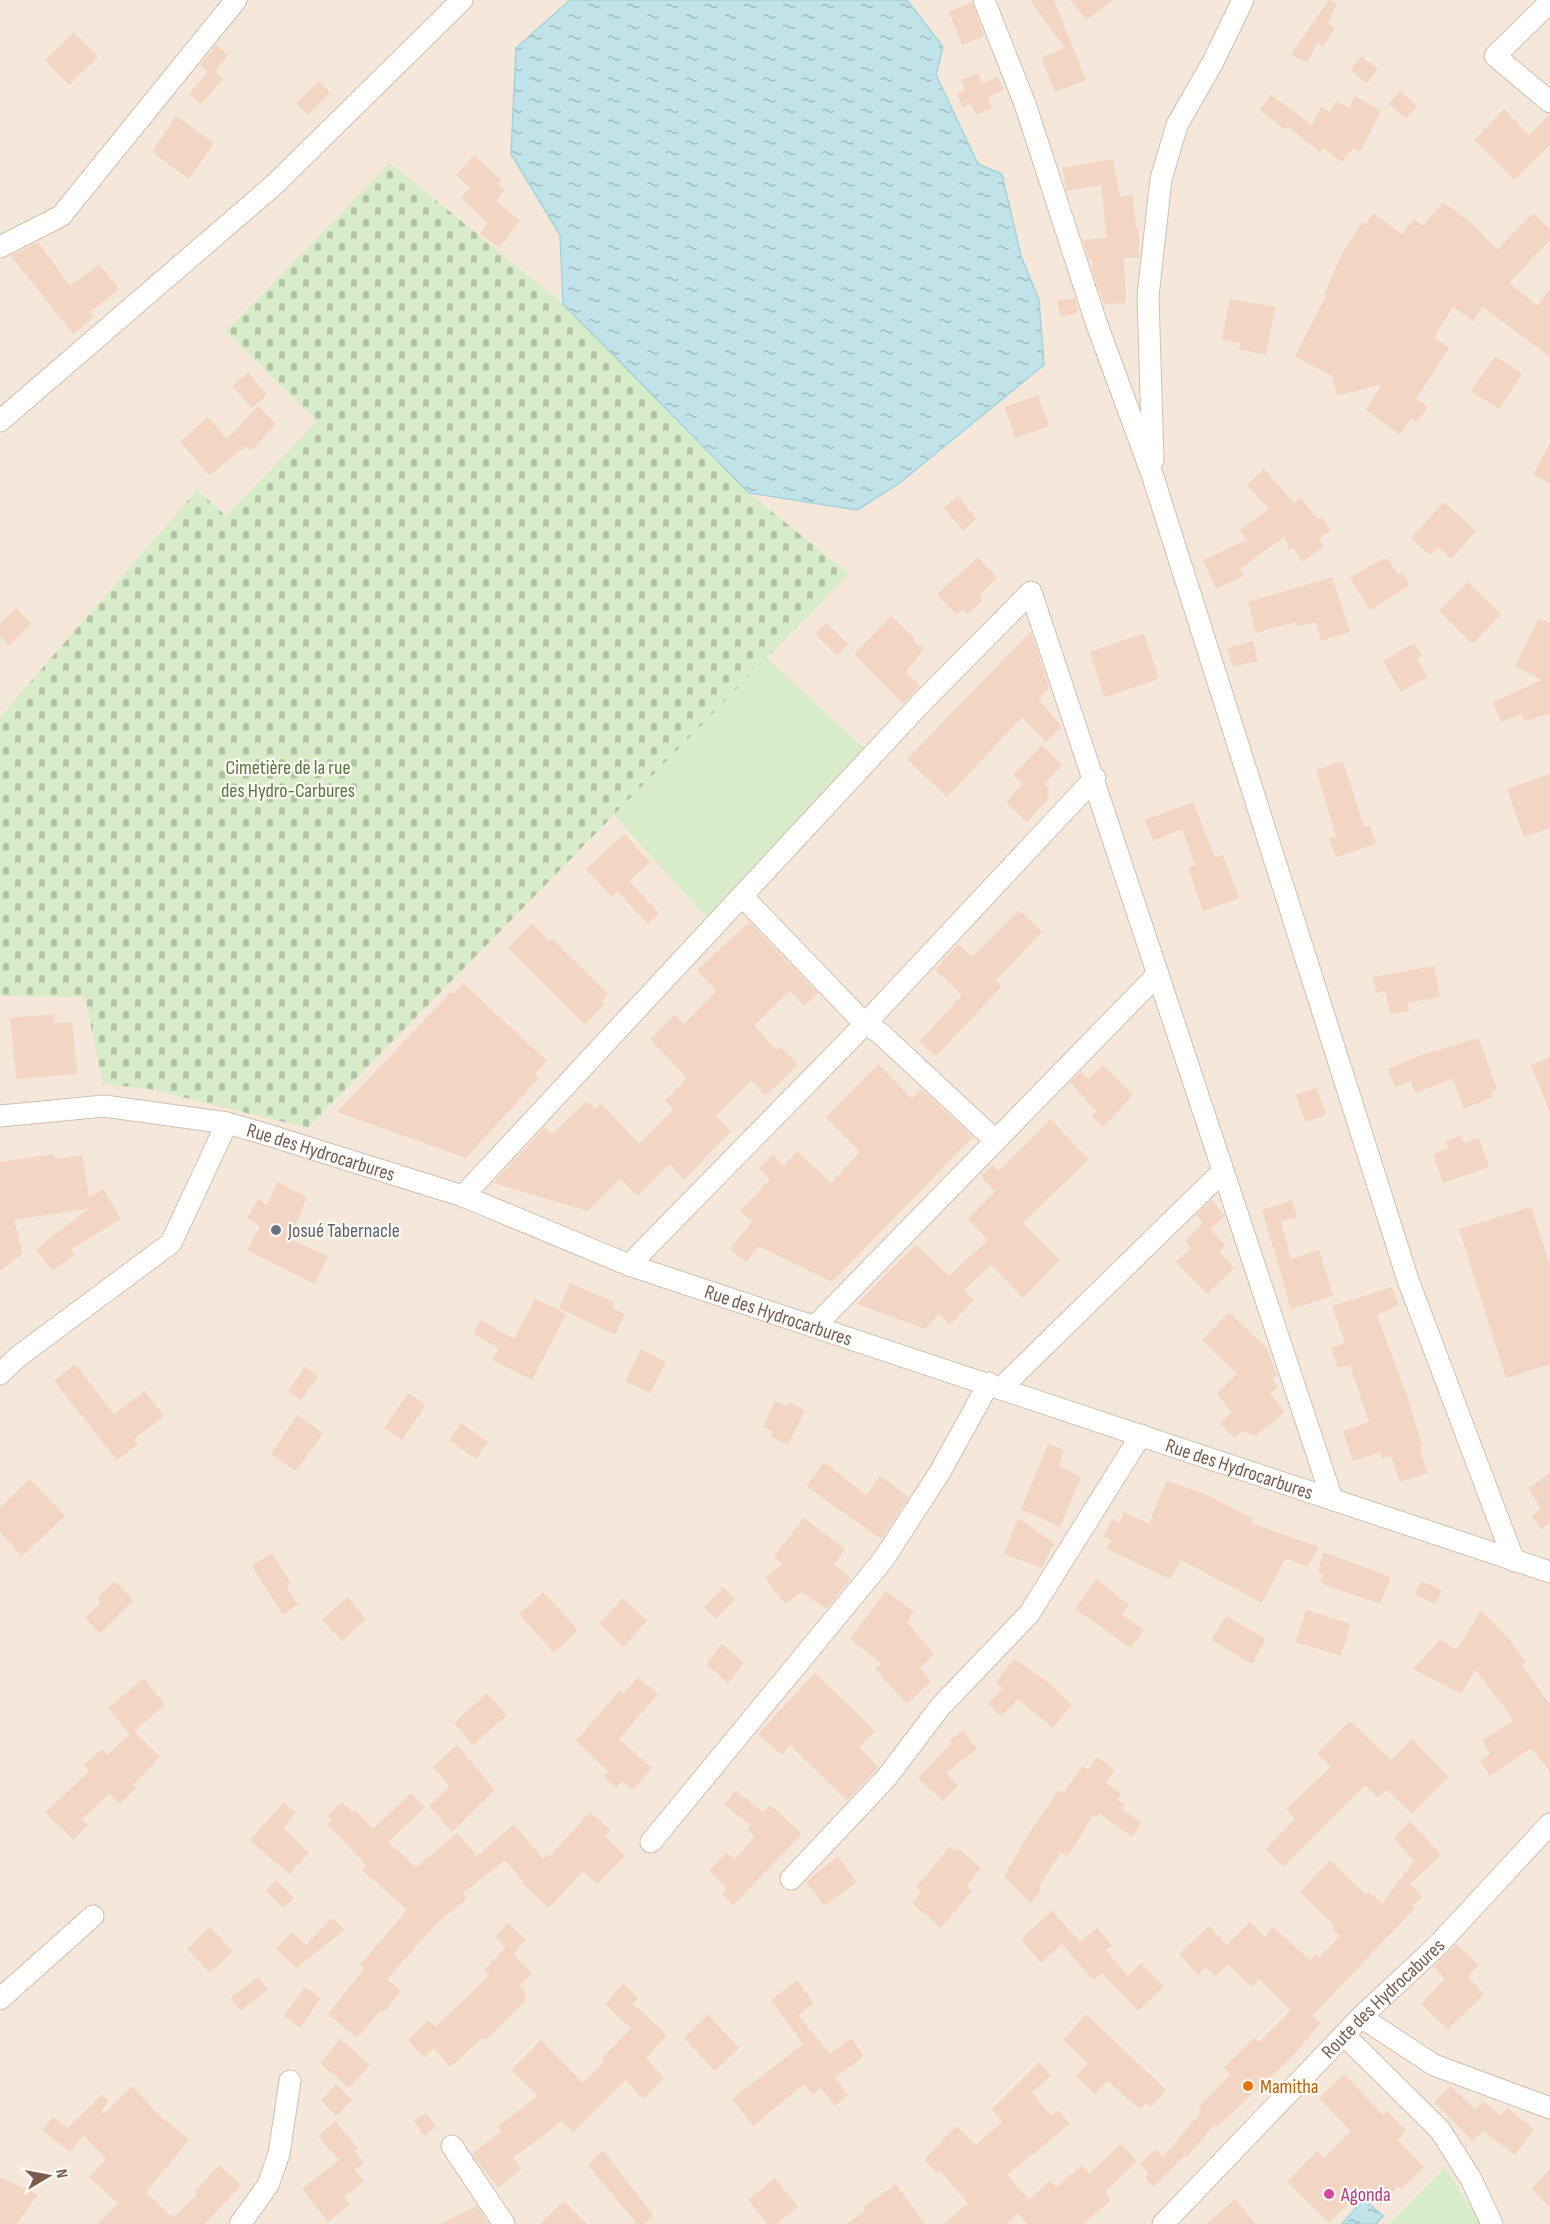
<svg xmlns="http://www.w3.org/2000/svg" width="1550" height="2224" font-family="'Sofia Sans Condensed',sans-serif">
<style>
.residential{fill:#f5e8da}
.green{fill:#d8ecc9}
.cemetery{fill:url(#cemetery-stones)}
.water{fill:url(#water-ripples);stroke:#a5d3da;stroke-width:1.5}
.building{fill:#f3d5c3}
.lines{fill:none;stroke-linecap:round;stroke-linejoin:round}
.street-casing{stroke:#d1beb0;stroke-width:23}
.street{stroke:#fff;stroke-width:21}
.worship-dot{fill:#6b7280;stroke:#fffaf3;stroke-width:2}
.food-dot{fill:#e8710a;stroke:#fffaf3;stroke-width:2}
.hotel-dot{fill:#d1479c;stroke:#fffaf3;stroke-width:2}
.labels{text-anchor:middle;stroke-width:4.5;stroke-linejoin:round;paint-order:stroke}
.park-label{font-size:20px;fill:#537a41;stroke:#fffaf3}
.street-label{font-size:20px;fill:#7a5c4d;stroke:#fffaf3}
.worship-label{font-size:20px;fill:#5b616d;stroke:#fffaf3;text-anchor:start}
.food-label{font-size:20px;fill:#c56008;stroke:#fffaf3;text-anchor:start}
.hotel-label{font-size:20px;fill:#b23c85;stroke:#fffaf3;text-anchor:start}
</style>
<defs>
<pattern id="cemetery-stones" width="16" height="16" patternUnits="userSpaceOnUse" patternTransform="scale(1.5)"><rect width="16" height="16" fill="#d8ecc9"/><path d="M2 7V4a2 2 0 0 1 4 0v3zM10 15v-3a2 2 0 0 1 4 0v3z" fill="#b4c2a5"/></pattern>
<pattern id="water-ripples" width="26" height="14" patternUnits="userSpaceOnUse" patternTransform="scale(1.5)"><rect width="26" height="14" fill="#bfe3e8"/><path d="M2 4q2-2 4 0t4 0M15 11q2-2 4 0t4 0" fill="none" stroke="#a0bbbe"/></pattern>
</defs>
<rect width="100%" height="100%" fill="#fdf6ec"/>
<!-- residential -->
<path class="residential" d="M0 0H1550V2224H0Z"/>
<!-- green -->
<path class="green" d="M767 658 869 753 708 919 614 815Z
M1445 2167 1481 2224H1389Z"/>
<!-- cemetery -->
<path class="cemetery" d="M390 163 563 304 749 493 849 574 308 1128 149 1089 103 1084 85 997 0 996V717L197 490 226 516 317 421 226 331Z"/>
<!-- water -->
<path class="water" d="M570 0H907L943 47 936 75 978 164 1002 174 1021 256 1039 300 1044 365 897 485 857 510 749 493 563 304 560 235 511 154 516 48Z
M1364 2199 1383 2216 1376 2224H1342Z"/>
<!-- building -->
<path class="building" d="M1030 0H1054L1086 80 1055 92 1041 58 1065 48Z
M1070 0H1113L1086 20Z
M1329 0 1337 4 1328 23 1335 28 1322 47 1317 43 1307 63 1291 54Z
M972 2 984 36 962 45 949 12Z
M74 32 98 57 69 85 45 60Z
M216 45 228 55 215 72 223 79 201 104 189 94 208 72 200 65Z
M1361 56 1378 69 1367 84 1350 70Z
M978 73 982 84 998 77 1004 90 988 97 992 108 976 115 971 104 963 107 957 94 965 90 961 80Z
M319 81 330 93 308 115 296 103Z
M1400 91 1417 106 1406 119 1389 104Z
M1271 95 1312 125 1321 107 1330 112 1336 101 1349 108 1355 96 1381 111 1360 152 1353 148 1342 162 1323 148 1320 152 1288 127 1286 130 1259 110Z
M1504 109 1529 135 1550 114V145L1514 180 1474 140Z
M176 116 214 143 189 179 152 152Z
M474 155 501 180 498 184 505 190 496 201 520 221 499 248 480 233 488 223 461 198 470 188 456 175Z
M1113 159 1120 197 1133 195 1136 228H1139V258H1124L1126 303 1104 304 1092 270V260H1089L1083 240 1107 238 1101 185 1067 191 1062 168Z
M1443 202 1475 226 1497 250 1533 213 1550 229V240L1509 283 1537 305 1550 289V357L1483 307 1473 321 1453 307 1434 337 1449 348 1416 399 1428 407 1417 422 1411 419 1400 435 1366 410 1382 384 1337 396 1332 376 1295 356 1326 296 1324 295 1341 255 1362 223 1365 225 1373 213 1402 234 1414 219 1422 226Z
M38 242 70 286 99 264 119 289 90 312 94 317 73 334 11 256Z
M1075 298 1078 313 1060 317 1057 301Z
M1230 299 1275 307 1266 355 1239 349 1240 343 1222 339Z
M1495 356 1522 374 1499 409 1471 391Z
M248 372 267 395 252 408 232 386Z
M1038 395 1049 426 1015 438 1005 407Z
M258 406 276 424 251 451 246 446 209 476 180 441 208 417 227 439Z
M1550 444V484L1533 474Z
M1264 469 1294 503 1300 497 1318 519 1322 517 1331 531 1322 535 1320 539 1324 546 1302 562 1293 548 1289 550 1285 536 1240 569 1243 576 1216 589 1203 560 1247 540 1240 530 1269 509 1247 485Z
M958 496 976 519 963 531 944 508Z
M1444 502 1476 531 1451 559 1438 547 1430 555 1411 538Z
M978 557 997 578 979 595 983 600 967 614 963 609 956 615 937 594Z
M1382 559H1388L1398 575 1402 572 1410 585 1370 610 1350 578Z
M1332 577 1350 632 1321 641 1316 622 1297 627 1296 622 1256 633 1248 602Z
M1468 582 1501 614 1473 644 1439 611Z
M16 608 31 624 9 646 0 636V623Z
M891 616 915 639 913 641 924 648 906 672 920 686 903 704 854 654Z
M1539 618 1550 623V714L1524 721 1522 714 1501 722 1493 702 1542 680 1515 666Z
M826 623 848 644 837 656 815 634Z
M1031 631 1049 688 1039 699 1062 727 1046 742 1022 717 947 797 907 759Z
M1144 633 1159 679 1104 697 1090 652Z
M1253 641 1258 661 1233 667 1227 648Z
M1414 643 1422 656 1417 659 1427 677 1401 692 1383 661Z
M1042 745 1062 765 1044 784 1050 790 1046 794 1050 797 1027 822 1006 802 1022 784 1013 775Z
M1343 761 1364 827 1370 825 1376 844 1336 857 1329 838 1336 836 1316 770Z
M1550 774V828L1524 837 1507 789Z
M1193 802 1215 858 1223 855 1239 898 1203 911 1188 868 1195 865 1182 829 1153 841 1145 820Z
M624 834 650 862 629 881 659 913 648 924 617 891 612 897 586 869Z
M1019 910 1042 932 996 980 1002 986 936 1056 919 1042 962 995 935 970 958 944 972 957Z
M749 922 818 993 804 1006 790 991 754 1025 777 1051 781 1047 798 1065 765 1096 751 1080 716 1116 731 1131 684 1180 670 1164 638 1196 620 1179 588 1211 493 1183 545 1127 552 1134 587 1101 595 1109 601 1103 639 1144 673 1109 665 1101 687 1078 650 1039 675 1014 684 1024 716 991 697 970Z
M532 923 549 941 552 939 608 994 602 1001 605 1003 585 1025 508 948Z
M1434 966 1440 997 1407 1003 1409 1011 1390 1014 1385 991 1376 993 1373 977Z
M463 983 547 1061 535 1074 539 1078 466 1158 337 1112 451 992 453 994Z
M54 1014 55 1023 72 1022 77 1074 16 1079 10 1018Z
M1479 1038 1497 1090 1491 1092 1493 1097 1464 1109 1453 1079 1415 1093 1411 1081 1395 1087 1388 1069 1424 1054Z
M1550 1057V1110H1549L1531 1065Z
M878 1064 912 1099 921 1089 973 1137 832 1282 759 1246 746 1262 730 1249 752 1222 740 1211 770 1179 759 1168 773 1155 784 1166 797 1151 831 1183 860 1152 826 1117Z
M1103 1065 1133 1095 1103 1127 1091 1116 1096 1111 1070 1082 1081 1071 1088 1079Z
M1317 1087 1326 1115 1305 1122 1296 1095Z
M1050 1119 1089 1159 1023 1223 1060 1260 1023 1298 991 1265 964 1290 974 1300 950 1325 939 1314 925 1329 857 1304 916 1244 949 1276 988 1240 968 1219 995 1192 981 1176 993 1165 999 1171Z
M1461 1135 1464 1143 1479 1138 1489 1167 1443 1183 1433 1154 1448 1148 1445 1141Z
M54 1154 55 1159 82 1155 89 1197 103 1189 121 1219 71 1249 75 1254 52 1271 36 1249 90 1208 14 1220 23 1253 0 1271V1162Z
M277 1182 307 1197 290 1239 328 1256 315 1284 247 1250 260 1226 247 1218 258 1199 267 1205Z
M1212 1200 1225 1216 1210 1229 1225 1245 1219 1251 1234 1268 1207 1294 1176 1262 1191 1248 1185 1241 1203 1223 1196 1215Z
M1292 1200 1297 1217 1281 1222 1291 1259 1319 1250 1333 1296 1291 1309 1262 1210Z
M1531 1207 1550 1266V1364L1506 1378 1459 1229Z
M570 1283 614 1302 612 1308 625 1314 615 1335 559 1308Z
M1392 1287 1399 1305 1377 1315 1406 1393 1422 1445 1419 1446 1427 1473 1400 1482 1391 1456 1382 1459 1380 1452 1353 1461 1343 1431 1369 1422 1350 1365 1338 1368 1331 1348 1345 1343 1332 1306Z
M535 1299 566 1314 532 1380 492 1360 499 1348 473 1334 481 1320 514 1339Z
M1229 1312 1267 1349 1277 1375 1272 1380 1278 1386 1270 1394 1285 1412 1255 1436 1242 1431 1235 1438 1220 1423 1231 1412 1217 1394 1237 1374 1202 1340Z
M641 1349 666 1362 650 1393 625 1381Z
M75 1364 114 1414 145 1391 164 1416 134 1439 138 1444 117 1460 54 1381Z
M305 1367 318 1376 301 1400 288 1391Z
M408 1393 426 1405 402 1440 384 1428Z
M775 1401 786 1406 788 1402 805 1410 788 1445 771 1437 773 1432 763 1427Z
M297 1415 323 1433 296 1471 271 1454Z
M461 1423 488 1442 476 1459 449 1440Z
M1048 1444 1064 1450 1059 1466 1081 1477 1060 1527 1021 1509Z
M824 1462 866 1495 880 1476 909 1497 881 1539 806 1486Z
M1550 1473V1522L1542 1529 1531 1517 1541 1508 1528 1488Z
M30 1479 65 1516 22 1556 0 1532V1508Z
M1166 1481 1203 1493 1253 1519 1251 1523 1319 1547 1307 1567 1288 1559 1284 1561 1262 1603 1181 1560 1170 1579 1107 1549 1111 1540 1103 1537 1112 1519 1119 1523 1124 1512 1149 1524Z
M804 1518 845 1549 834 1565 851 1578 826 1609 802 1592 785 1604 765 1578 783 1564 774 1556Z
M1018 1518 1054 1543 1042 1568 1004 1554Z
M1323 1552 1391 1577 1380 1604 1320 1583 1323 1574 1318 1572Z
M272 1553 291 1583 287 1586 288 1590 298 1604 283 1615 252 1566Z
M1096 1579 1129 1605 1122 1615 1144 1630 1131 1648 1075 1609Z
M115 1581 133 1600 100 1633 85 1618 101 1602 97 1598Z
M1421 1581 1442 1590 1435 1604 1415 1595Z
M723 1587 735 1599 716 1619 704 1607Z
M886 1591 914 1612 907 1622 934 1654 920 1668 931 1681 907 1704 875 1669 881 1663 850 1639Z
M543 1592 578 1630 554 1653 519 1614Z
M347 1597 366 1619 342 1641 322 1620Z
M623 1598 647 1621 623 1647 599 1623Z
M1306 1610 1351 1624 1341 1656 1296 1642Z
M1481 1610 1509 1639 1526 1662 1522 1665 1550 1705V1771L1531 1748 1490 1776 1480 1761 1490 1754 1482 1741 1514 1720 1475 1669 1461 1694 1413 1669 1440 1640 1457 1650Z
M1226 1616 1266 1639 1252 1664 1211 1640Z
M722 1644 744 1663 728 1683 706 1664Z
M1014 1659 1049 1683 1072 1705 1053 1728 1018 1699 1001 1716 988 1703 1003 1688 996 1682Z
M815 1673 875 1731 859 1747 878 1767 847 1801 790 1745 782 1755 758 1734Z
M638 1677 658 1694 619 1739 652 1768 633 1790 622 1781 616 1788 603 1776 608 1771 576 1741 620 1690 623 1694Z
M144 1678 165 1705 134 1731 160 1757 133 1785 136 1789 119 1804 110 1793 82 1819 88 1825 74 1840 45 1813 89 1771 84 1765 102 1749 107 1755 132 1732 129 1734 108 1708Z
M487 1693 507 1715 473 1745 454 1723Z
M1350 1721 1391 1760 1412 1739 1449 1777 1412 1814 1387 1790 1378 1798 1365 1785 1283 1867 1266 1849 1295 1819 1286 1809 1331 1767 1317 1753Z
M963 1730 977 1749 946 1773 958 1785 943 1801 918 1778 952 1742 950 1740Z
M457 1745 495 1790 452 1832 429 1806 450 1786 433 1767Z
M1097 1757 1115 1770 1106 1783 1121 1794 1117 1800 1125 1805 1122 1809 1142 1823 1132 1837 1099 1813 1096 1817 1093 1815 1068 1856 1061 1852 1039 1887 1042 1890 1030 1903 1004 1876 1031 1830 1059 1790 1063 1793 1083 1766 1088 1770Z
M735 1790 763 1812 770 1805 802 1834 733 1905 722 1894 727 1889 709 1871 727 1852 734 1860 755 1837 747 1830 751 1825 724 1805Z
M411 1793 425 1807 388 1842 416 1867 457 1833 477 1856 514 1824 543 1859 548 1854 550 1856 590 1812 610 1830 605 1836 625 1856 597 1884 583 1871 549 1908 522 1883 523 1881 505 1860 463 1893 467 1899 436 1924 387 1979 401 1991 383 2013 380 2011 357 2038 328 2014 364 1969 360 1965 407 1910 362 1870 366 1865 327 1824 332 1820 328 1815 342 1802 352 1812 355 1810 373 1829Z
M284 1802 296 1813 283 1828 309 1853 289 1874 250 1840Z
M1410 1821 1441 1855 1410 1884 1422 1897 1412 1906 1415 1908 1312 2016 1321 2023 1291 2058 1217 2127 1215 2124 1187 2157 1185 2155 1154 2187 1145 2178 1149 2173 1140 2164 1155 2149 1163 2157 1202 2111 1198 2107 1230 2075 1224 2067 1254 2038 1259 2042 1291 2010 1259 1979 1251 1987 1228 1964 1215 1976 1206 1967 1198 1975 1179 1954 1209 1926 1227 1945 1250 1922 1265 1937 1273 1927 1310 1960 1316 1954 1319 1958 1340 1936 1332 1929 1335 1926 1300 1892 1330 1860 1366 1895 1369 1892 1382 1904 1414 1861 1394 1838Z
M950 1846 956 1851 958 1848 981 1868 966 1886 972 1891 941 1928 912 1903 921 1892 916 1887Z
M838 1856 857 1882 824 1906 806 1882Z
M276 1880 294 1898 283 1908 266 1891Z
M1052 1911 1080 1942 1097 1928 1112 1946 1106 1950 1128 1976 1141 1963 1164 1986 1138 2011 1102 1973 1093 1980 1062 1944 1041 1963 1021 1939Z
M332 1918 345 1930 296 1968 276 1949 292 1932 306 1945Z
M508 1923 526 1940 513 1954 510 1951 532 1973 520 1986 527 1993 523 1997 526 2000 486 2040 483 2037 450 2067 434 2048 424 2058 408 2040 429 2020 435 2027 490 1975 484 1970 506 1947 495 1937Z
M210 1927 233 1951 210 1973 187 1949Z
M1456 1944 1479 1965 1468 1977 1484 1994 1448 2029 1421 2004 1445 1978 1434 1967Z
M258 1977 268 1989 240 2011 230 1998Z
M797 1980 814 2003 798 2015 830 2054 851 2038 864 2056 835 2078 848 2095 835 2106 821 2088 813 2095 804 2084 753 2126 732 2099 803 2044 771 2000Z
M623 1984 638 1998 633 2004 667 2035 646 2058 664 2078 643 2099 626 2080 573 2133 562 2121 513 2158 522 2169 498 2188 472 2154 501 2131 497 2127 538 2096 511 2070 541 2040 583 2083 605 2061 602 2058 631 2028 605 2004Z
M305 1987 321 1998 300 2028 284 2016Z
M1086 2014 1166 2090 1151 2107 1147 2103 1140 2109 1107 2081 1095 2094 1076 2076 1088 2063 1063 2040Z
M708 2015 739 2048 715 2071 684 2038Z
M340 2039 370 2065 349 2088 320 2063Z
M1039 2062 1051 2075 1032 2093 1051 2116 1058 2110 1070 2124 1007 2175 1029 2200 1050 2180 1056 2187 1082 2165 1089 2174 1121 2144 1137 2161 1105 2192 1111 2200 1083 2224H1028L1018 2213 1007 2224H943L968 2203 940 2171 938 2173 924 2160 956 2126 976 2145 1002 2122 992 2109Z
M1344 2074 1383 2115 1387 2111 1406 2131 1398 2140 1424 2167 1402 2189 1398 2186 1381 2205 1363 2189 1329 2223 1287 2182 1317 2151 1324 2158 1351 2131 1319 2098Z
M336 2084 352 2100 337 2116 321 2101Z
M132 2086 160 2116 189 2140 146 2192 173 2218 197 2194 195 2191 219 2165 241 2185 205 2224H97L118 2203 89 2177 106 2159 83 2135 70 2152 42 2130 53 2117 68 2128 102 2095 109 2101 101 2111 104 2114Z
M1451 2086 1475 2110 1483 2101 1501 2116 1507 2108 1534 2129 1515 2155 1483 2131 1472 2141 1434 2102Z
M426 2113 436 2127 424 2136 414 2121Z
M335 2121 358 2148 354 2151 364 2162 355 2170 364 2181 344 2197 350 2205 328 2222 302 2189 339 2160 318 2136Z
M603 2150 654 2216 643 2224H637L588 2165Z
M1550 2169V2207L1531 2189Z
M0 2177 38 2195 16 2224H0Z
M775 2178 798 2207 777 2224H768L748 2200Z
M896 2184 925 2224H846L866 2210 863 2207Z
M1235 2199 1256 2224H1206Z
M564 2201 587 2224H540Z
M477 2206 488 2224H440Z"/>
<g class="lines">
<defs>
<g id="street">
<path d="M984 0 1025 104 1096 322 1153 477 1408 1280 1514 1561"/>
<path d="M1550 2 1495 56 1550 102"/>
<path d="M0 247 61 216 236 0"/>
<path d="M0 421 274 185 462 0"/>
<path d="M1153 460 1148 296 1161 179 1177 125 1213 62 1243 0"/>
<path d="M743 897 865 1024 880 1033 996 1141"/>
<path id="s1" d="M0 1116 104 1106 227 1123 265 1134 463 1196 629 1265 1550 1572"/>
<path d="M463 1196 923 701 1031 592 1332 1499"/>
<path d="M629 1265 865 1024 1095 778"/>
<path d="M816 1325 1158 974"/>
<path d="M0 1374 19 1356 171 1243 227 1123"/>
<path d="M1002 1387 1223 1171"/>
<path d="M651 1842 883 1560 940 1472 989 1383"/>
<path d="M791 1879 887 1777 940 1707 1029 1614 1141 1435"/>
<path d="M0 1999 93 1916"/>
<path d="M1361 2017 1434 2065 1550 2108"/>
<path d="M1344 2035 1440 2130 1471 2179 1492 2224"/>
<path d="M452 2146 504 2224"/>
<path d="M240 2224 268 2185 279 2154 290 2081"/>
<path id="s2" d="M1163 2224 1361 2017 1437 1946 1550 1824"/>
</g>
</defs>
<!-- street casing -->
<use href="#street" class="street-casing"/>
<!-- street -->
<use href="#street" class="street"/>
</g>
<!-- markers -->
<circle class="worship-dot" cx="276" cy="1230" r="6"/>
<circle class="food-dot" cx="1248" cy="2086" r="6"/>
<circle class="hotel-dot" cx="1329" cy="2194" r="6"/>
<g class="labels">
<!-- park labels -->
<g class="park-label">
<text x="288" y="774">Cimetière de la rue<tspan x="288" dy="23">des Hydro-Carbures</tspan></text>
</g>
<!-- street labels -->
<g class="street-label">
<text dy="7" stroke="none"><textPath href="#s1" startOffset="327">Rue des Hydrocarbures</textPath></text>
<text dy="7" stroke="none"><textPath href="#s1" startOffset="813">Rue des Hydrocarbures</textPath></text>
<text dy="7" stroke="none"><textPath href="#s1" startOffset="1299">Rue des Hydrocarbures</textPath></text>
<text dy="7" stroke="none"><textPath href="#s2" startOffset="315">Route des Hydrocabures</textPath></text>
</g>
<!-- worship labels -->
<g class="worship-label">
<text x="288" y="1237">Josué Tabernacle</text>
</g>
<!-- food labels -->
<g class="food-label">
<text x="1260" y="2093">Mamitha</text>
</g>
<!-- hotel labels -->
<g class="hotel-label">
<text x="1341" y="2201">Agonda</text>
</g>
</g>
<!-- north arrow -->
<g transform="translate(48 2176) rotate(80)" stroke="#fffaf3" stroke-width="4.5" paint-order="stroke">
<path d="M0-4.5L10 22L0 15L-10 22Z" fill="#7a5c4d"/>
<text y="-9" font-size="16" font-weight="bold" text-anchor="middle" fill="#7a5c4d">N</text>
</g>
</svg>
